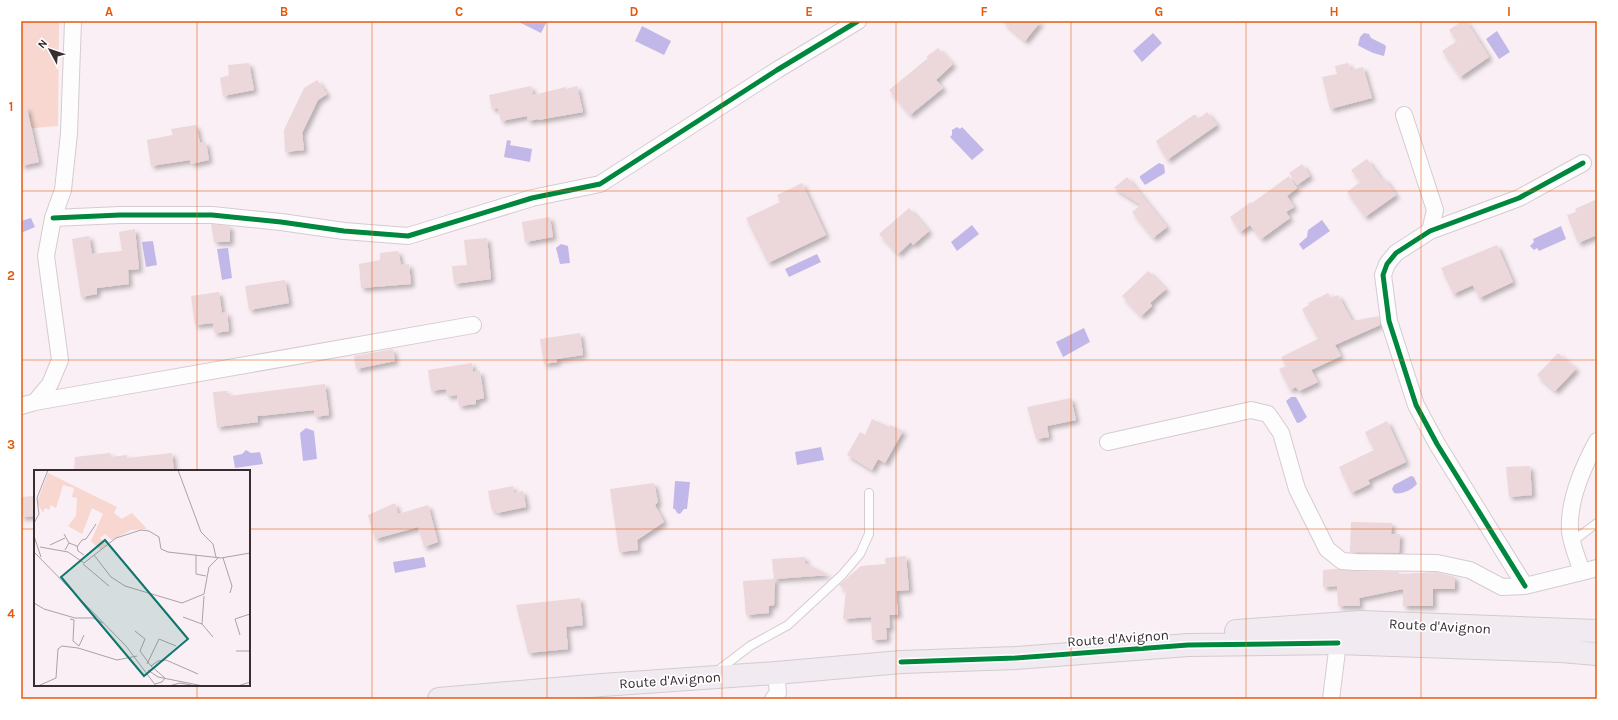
<svg xmlns="http://www.w3.org/2000/svg" width="1618" height="720" font-family="Karla,sans-serif">
<style>
.green{fill:#f7d7cf}
.water{fill:#c1b8e9}
.building{fill:#ecd7da;filter:url(#shadow)}
.lines{fill:none;stroke-linecap:round;stroke-linejoin:round}
.lane-casing{stroke:#d5cbd0;stroke-width:10}
.street-casing{stroke:#d5cbd0;stroke-width:18}
.primary-casing{stroke:#d1ccce;stroke-width:24}
.lane{stroke:#fefdfd;stroke-width:8}
.street{stroke:#fefdfd;stroke-width:16}
.primary{stroke:#f1ebf1;stroke-width:22}
.cycleway-casing{stroke:#fff;stroke-width:8}
.cycleway{stroke:#00873e;stroke-width:5}
.grid{fill:none;stroke:#e8590c;stroke-width:1;stroke-opacity:0.55}
.labels{text-anchor:middle;stroke-width:3.5;stroke-linejoin:round;paint-order:stroke}
.street-label{font-size:14px;fill:#372e32;stroke:#fff}
.inset-road{fill:none;stroke:#aca2a6;stroke-width:1}
.view{fill:#0f766e;fill-opacity:0.15;stroke:#0f766e;stroke-width:2}
.inset-edge{fill:none;stroke:#372e32;stroke-width:2}
.neatline{fill:none;stroke:#e8590c;stroke-width:1.5}
.grid-label{font-size:13px;text-anchor:middle;font-weight:bold;fill:#e8590c}
</style>
<defs>
<filter id="shadow"><feDropShadow dx="3.5" dy="3.5" stdDeviation="2" flood-color="#0004"/></filter>
</defs>
<rect width="100%" height="100%" fill="#faeff4"/>
<!-- green -->
<path class="green" d="M39 21H59L58 126 21 129V22Z"/>
<!-- water -->
<path class="water" d="M517 21H547L541 33Z
M642 26 671 41 664 55 635 41Z
M1497 31 1510 52 1499 59 1486 39Z
M1153 33 1162 43 1142 62 1133 51Z
M1364 33 1369 34 1371 38 1385 45 1386 47 1384 56 1373 53 1359 46 1358 45 1360 37Z
M957 127 960 129 962 127 984 150 972 160 950 137 952 135V130Z
M507 140 511 141 510 145 532 149 530 162 504 157Z
M1159 163 1164 165 1165 173 1145 185 1140 178V176Z
M31 218 35 227 21 233V221Z
M1322 220 1330 231 1303 250 1299 244 1307 237 1308 230Z
M972 225 979 234 957 251 951 242Z
M1561 226 1566 239 1539 251 1537 248 1534 250 1530 246 1534 242 1533 239Z
M153 241 157 265 146 267 142 242Z
M561 244 568 246 570 263 560 264 556 248Z
M228 248 232 278 222 280 217 249Z
M817 254 821 262 789 277 785 269Z
M1084 328 1090 342 1063 357 1056 342Z
M1291 397H1296L1307 417 1301 422 1297 423 1286 401Z
M306 428 314 431 317 459 303 461 300 433Z
M821 447 824 460 797 465 795 452Z
M246 450 251 453 260 452 263 464 235 468 233 456 242 454Z
M1411 476 1414 477 1417 484C1412 490 1401 495 1394 493L1392 489 1394 485Z
M675 481 690 482 687 509H684L680 514 677 513 675 509H673Z
M424 557 426 567 395 573 393 562Z"/>
<!-- building -->
<path class="building" d="M1002 21H1041L1025 41Z
M1462 21H1466L1489 57 1460 77 1442 51 1457 41 1449 30Z
M938 48 953 64 936 80 943 88 910 115 889 90 928 58 926 57Z
M249 63 254 90 223 96 220 78 229 75 228 65Z
M1348 63 1351 70 1363 67 1372 98 1330 109 1322 77 1337 74 1335 66Z
M317 80 327 94 318 100 302 133 304 150 285 152 284 130 304 88Z
M531 86 533 95 566 87V89L577 86 583 112 538 120V119L528 121 527 116 501 121 498 108 492 109 489 95Z
M21 108H27L39 162 21 166Z
M1207 112 1217 125 1167 160 1156 141 1195 114 1198 119Z
M196 125 200 143 206 142 209 160 191 164 190 160 151 166 147 140 173 135 171 129Z
M1367 159 1382 180 1384 178 1396 195 1365 217 1347 192 1360 182 1351 170Z
M1302 164 1310 176 1297 185 1289 173Z
M1289 176 1297 188 1287 196 1294 207 1286 212 1290 218 1261 239 1250 225 1240 232 1230 217 1251 202 1252 203Z
M1127 177 1167 227 1153 238 1132 212 1141 205 1114 188Z
M802 183 826 235 768 263 746 218 780 202 777 195Z
M1597 199V235L1578 243 1567 215 1576 212 1575 209Z
M909 208 929 231 913 245 911 242 898 254 879 234Z
M550 217 553 237 525 242 522 222Z
M211 224 230 226V242H214Z
M135 229 139 269 128 270 129 284 97 288V294L81 297 72 239 89 236 92 254 122 251 119 232Z
M487 238 491 279 454 284 452 266 467 265 464 240Z
M1497 245 1513 282 1479 298 1473 285 1453 294 1441 268Z
M398 251 401 265 409 264 411 284 361 288 359 264 380 260V253Z
M1148 271 1166 289 1150 303 1152 306 1141 316 1122 296Z
M285 280 289 303 249 310 245 286Z
M219 292 222 313 227 312 229 331 214 333 213 323 195 325 191 296Z
M1328 293 1331 298 1338 295 1352 321 1379 316 1380 325 1335 345 1341 356 1311 370 1318 382 1299 391 1296 387 1290 390 1279 369 1286 366 1281 357 1318 339 1302 309 1309 305 1308 303Z
M580 333 583 355 557 359V362L544 364 540 339Z
M393 349 395 361 356 369 354 356Z
M1558 353 1576 369 1555 391 1537 375Z
M472 363 473 372 480 371 484 398 476 400V404L459 406 457 395 447 396 446 389 431 391 428 370Z
M325 384 329 415 315 417 314 410 269 415 257 416 258 422 217 427 213 392 227 391 228 396Z
M1071 398 1076 420 1047 426 1049 437 1036 439 1027 407Z
M872 419 889 427 890 425 903 431 885 463 878 459 872 470 847 455 860 432 865 435Z
M1387 421 1406 462 1368 480 1370 484 1351 493 1339 467 1374 450 1365 432Z
M110 453 111 457 127 455V458L172 453 174 471H74L75 457Z
M1530 466 1532 495 1509 497 1506 467Z
M654 483 658 502 655 505 664 522 637 540 638 550 619 552 610 489Z
M513 486 514 493 523 491 526 507 497 513 496 510 492 511 488 491Z
M35 496V516L21 517V497Z
M395 503 398 514 428 505 438 542 424 547 418 527 375 539 368 515Z
M1351 522 1392 523 1391 534H1400L1399 553 1350 552Z
M906 556 909 590 896 591 898 615H889L890 628H886L887 639 872 640 871 617 843 619 846 591 839 585 861 566 886 564 885 558Z
M805 557V563L829 575 775 579 774 605 769 606V613L746 615 743 581 774 579 772 559Z
M1338 569 1355 571 1399 572V574L1436 572 1455 577V589H1433V606H1403V589L1359 598 1360 606H1338L1337 586 1323 587V570Z
M580 598 583 625 566 627 568 649 528 653 516 605Z"/>
<g class="lines">
<defs>
<path id="lane" d="M1573 541 1597 523
M716 672 750 646 788 625 842 575 860 554 869 534V493"/>
<path id="street" d="M1404 115 1435 210 1430 231
M53 218 120 215H212L281 222 344 231 408 236 532 198 600 184 777 70 858 21
M35 402 473 325
M21 406 35 402 50 384 60 360 46 256 53 218 63 190 69 133 73 21
M1597 441C1583 467 1568 500 1570 530 1570 540 1578 560 1582 572L1597 568
M1108 442 1251 410 1268 414 1281 433 1297 489 1327 549 1342 561 1356 562 1437 563 1470 570 1502 587 1525 586 1582 572
M1525 586 1437 444 1416 405 1389 321 1383 275 1387 264 1396 253 1430 231 1519 198 1583 163
M773 699 778 693 776 673
M1331 699 1338 643 1346 636"/>
<path id="primary" d="M1236 631 1361 622 1597 631
M439 699 602 685 776 673 901 662 1015 658 1188 645 1338 643 1561 651 1597 654"/>
</defs>
<!-- lane casing -->
<use href="#lane" class="lane-casing"/>
<!-- street casing -->
<use href="#street" class="street-casing"/>
<!-- primary casing -->
<use href="#primary" class="primary-casing"/>
<!-- lane -->
<use href="#lane" class="lane"/>
<!-- street -->
<use href="#street" class="street"/>
<!-- primary -->
<use href="#primary" class="primary"/>
<defs>
<path id="cycleway" d="M53 218 120 215H212L281 222 344 231 408 236 532 198 600 184 777 70 858 21
M1525 586 1437 444 1416 405 1389 321 1383 275 1387 264 1396 253 1430 231 1519 198 1583 163
M901 662 1015 658 1188 645 1338 643"/>
</defs>
<!-- cycleway casing -->
<use href="#cycleway" class="cycleway-casing"/>
<!-- cycleway -->
<use href="#cycleway" class="cycleway"/>
</g>
<!-- grid -->
<path class="grid" d="M197 21V471M372 21V699M547 21V699M722 21V699M896 21V699M1071 21V699M1246 21V699M1421 21V699M21 191H1597M21 360H1597M21 529H35M249 529H1597M197 685V699"/>
<g class="labels">
<!-- street labels -->
<g class="street-label">
<text transform="translate(1440 626) rotate(3)" y="5">Route d'Avignon</text>
<text transform="translate(1118 638) rotate(-4)" y="5">Route d'Avignon</text>
<text transform="translate(670 680) rotate(-4)" y="5">Route d'Avignon</text>
</g>
</g>
<!-- overview -->
<g transform="translate(34 470)">
<rect width="216" height="216" fill="#faeff4"/>
<path d="M14 3 83 37 80 43 88 49 98 43 113 59 97 60 78 70 71 64 66 68 73 75 66 80 57 71 69 44 58 38 48 64 34 56 42 46 43 28 38 27 40 18 29 15 22 38 17 35 15 40 11 38 9 43 3 32Z" fill="#f7d7cf"/>
<path class="inset-road" d="M144 0 167 62 179 74 182 87M0 53 5 44 3 28 14 0M30 64 35 73 31 80M0 66 7 87M35 73 43 76 44 81 50 85M16 75 31 68M6 77 34 82 50 93 82 68 107 60 115 61 125 67 127 79 134 82 187 88 216 83M43 77 48 70 52 69 62 54M0 82 92 176 122 216M60 85 77 107 91 116 148 133 170 124 175 97 185 87M162 85V104L172 106M189 88 198 116 196 123M49 94 75 116M170 126 168 154 179 167M0 133 10 139 41 148H59L69 153M149 147 168 154M36 149 40 150 39 171 45 176M101 161 111 169 106 181 117 196M206 165 201 149 216 144M45 176 50 165M202 181H216M113 194 125 169 142 176M114 200 124 207 169 216M121 214 128 212 131 208 117 196 124 191 132 190 164 204M4 216 22 208 24 179 28 176 44 178 83 190 103 186M135 216 146 213 162 216M204 216 216 212"/>
<path class="view" d="M71 70 154 169 110 206 27 107Z"/>
<rect width="216" height="216" class="inset-edge"/>
</g>
<!-- border -->
<rect width="1618" height="720" fill="none" stroke="#ffffff" stroke-width="44"/>
<!-- north arrow -->
<g transform="translate(50 50) rotate(310)" stroke="#ffffff" stroke-width="3" paint-order="stroke">
<path d="M0-3L7 15L0 10L-7 15Z" fill="#372e32"/>
<text y="-6" font-size="11" font-weight="bold" text-anchor="middle" fill="#372e32">N</text>
</g>
<rect x="22" y="22" width="1574" height="676" class="neatline"/>
<g class="grid-label">
<text x="109" y="16">A</text>
<text x="284" y="16">B</text>
<text x="459" y="16">C</text>
<text x="634" y="16">D</text>
<text x="809" y="16">E</text>
<text x="984" y="16">F</text>
<text x="1159" y="16">G</text>
<text x="1334" y="16">H</text>
<text x="1509" y="16">I</text>
<text x="11" y="111">1</text>
<text x="11" y="280">2</text>
<text x="11" y="449">3</text>
<text x="11" y="618">4</text>
</g>
</svg>
